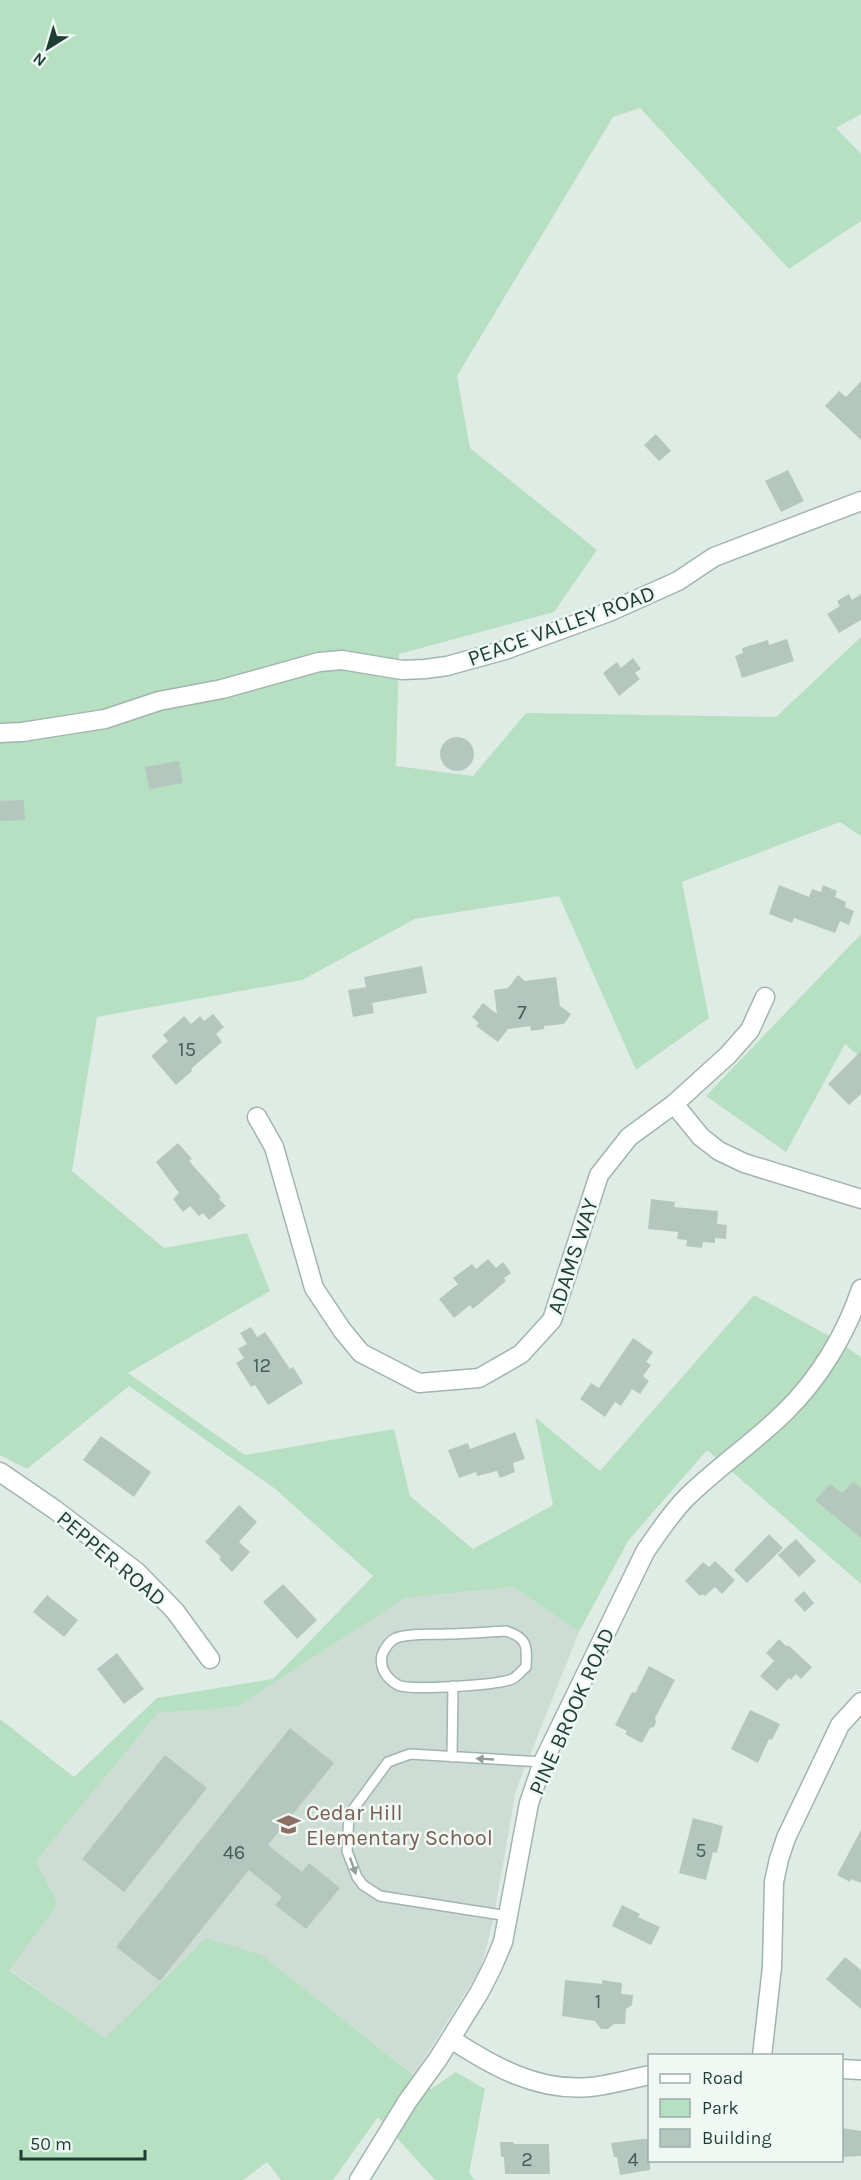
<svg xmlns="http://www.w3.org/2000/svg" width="861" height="2180" font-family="Karla,sans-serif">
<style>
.built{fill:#cddcd5}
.green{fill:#b6e0c1}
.building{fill:#b4c7bf}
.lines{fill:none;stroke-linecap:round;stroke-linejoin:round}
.service-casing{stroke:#a1b4ad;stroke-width:12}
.minor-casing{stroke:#a1b4ad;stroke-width:21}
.tertiary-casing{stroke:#a1b4ad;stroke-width:21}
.service{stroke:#fff;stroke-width:9}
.minor{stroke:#fff;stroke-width:18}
.tertiary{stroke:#fff;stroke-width:18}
.oneway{fill:#8e9e9a}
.labels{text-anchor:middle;stroke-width:5;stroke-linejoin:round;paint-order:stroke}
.number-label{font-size:20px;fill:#446058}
.street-label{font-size:22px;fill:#1e3e35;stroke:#f0f8f4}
.education-label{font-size:22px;fill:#785e54;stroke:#f0f8f4;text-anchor:start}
</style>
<rect width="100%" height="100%" fill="#dfece6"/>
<!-- built -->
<path class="built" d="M513 1587 579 1632 516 1790 493 1921 481 1968 414 2075 262 1955 105 2038 9 1969 58 1904 36 1861 158 1713 237 1707 405 1598Z"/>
<!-- green -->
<path class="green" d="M0 0H861V114L836 128 861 154V221L789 269 640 108 613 117 457 376 470 448 597 550 554 612 399 654 396 766 473 776 526 713 776 717 861 637V836L840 822 682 882 709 1018 636 1070 559 896 415 919 302 980 97 1017 72 1171 164 1248 247 1233 270 1291 128 1373 245 1455 394 1429 410 1496 473 1549 553 1505 535 1417 600 1471 754 1295 833 1338 861 1357V1584L707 1450 628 1541 579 1632 513 1587 405 1598 237 1707 158 1713 36 1861 58 1904 9 1970 105 2038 206 1938 262 1955 431 2089 456 2072 485 2089 469 2173 475 2180H435L378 2117 333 2180H281L267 2162 243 2180H0V1719L74 1777 157 1698 273 1679 373 1576 274 1488 129 1386 27 1469 0 1455Z
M861 934V1058L845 1044 786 1152 706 1096Z"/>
<!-- building -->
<path class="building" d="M861 381V440L825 406 839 391 846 397Z
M656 434 671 451 659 461 644 445Z
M788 470 804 501 781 512 765 481Z
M849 594 852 600 861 594V620L839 633 827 614 840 606 837 601Z
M787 639 794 661 742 678 735 656 743 653 742 648 768 640 769 645Z
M633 658 641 669 635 673 640 679 619 696 603 673 617 662 621 668Z
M440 754a17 17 0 1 1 34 0a17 17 0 1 1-34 0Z
M179 761 183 783 149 789 145 767Z
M24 800 25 820 0 821V801Z
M779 885 809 897 812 889 821 892 823 885 837 891 835 897 846 902 845 907 854 911 849 925 840 921 835 933 794 918 792 923 769 914Z
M422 966 427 993 372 1003 374 1013 353 1017 348 990 366 987 364 977Z
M518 975 525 981 556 977 560 1006 571 1014 564 1024 544 1026V1029L531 1031 530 1026 508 1029 498 1042 476 1026 479 1023 472 1017 483 1003 497 1014 494 990 508 988Z
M213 1014 224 1027 216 1034 222 1042 191 1069 192 1071 176 1085 151 1056 168 1041 163 1035 184 1016 191 1024 200 1016 204 1021Z
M861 1051V1094L849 1105 828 1084Z
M178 1143 192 1159 189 1161 221 1197 219 1199 226 1206 209 1220 203 1213 199 1216 190 1206 183 1212 173 1199 179 1193 156 1162Z
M651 1199 675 1202 674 1207 718 1211 717 1224 727 1225 726 1239 715 1238V1243L703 1242 702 1248 686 1246 687 1240 677 1239 678 1232 648 1229Z
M488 1259 496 1268 503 1262 511 1273 504 1278 506 1281 473 1309 470 1305 454 1318 439 1299 458 1284 453 1278 472 1264 476 1269Z
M251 1327 257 1337 265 1332 290 1369 293 1367 303 1383 268 1405 255 1385 251 1387 236 1363 244 1358 238 1349 247 1344 240 1333Z
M633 1338 653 1352 646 1362 651 1365 643 1376 649 1381 640 1394 632 1389 621 1406 615 1402 605 1417 580 1399 591 1383 599 1388Z
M515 1432 525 1459 513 1463 515 1472 500 1478 497 1471 477 1476 476 1472 459 1478 448 1450 468 1443 470 1449Z
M101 1436 151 1472 134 1497 83 1460Z
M853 1482 861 1488V1538L815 1500 830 1484 842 1493Z
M239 1505 257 1522 239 1542 250 1552 232 1572 219 1559 221 1557 205 1542Z
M769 1534 783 1548 747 1583 734 1570Z
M796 1539 816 1561 799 1577 778 1555Z
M715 1561 735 1580 722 1594 715 1587 705 1596 702 1594 700 1596 685 1581 703 1562 709 1567Z
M283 1584 317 1620 297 1639 263 1602Z
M804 1591 814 1603 805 1612 794 1600Z
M47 1595 78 1620 64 1637 33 1612Z
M779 1639 787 1647 788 1645 812 1667 801 1679 796 1674 791 1680 789 1678 777 1691 760 1676 774 1661 766 1653Z
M117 1653 144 1689 124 1704 97 1669Z
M649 1666 675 1680 655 1718 656 1722 654 1727 650 1728 642 1743 625 1734 627 1731 615 1725 632 1692 635 1693Z
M750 1710 780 1724 772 1740 769 1739 758 1763 731 1749Z
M290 1728 334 1763 268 1845 302 1872 309 1863 340 1888 306 1929 275 1905 282 1897 249 1870 160 1981 116 1947Z
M165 1755 207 1788 124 1892 82 1859Z
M693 1818 723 1826 717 1853 713 1852 706 1880 679 1873Z
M861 1830V1883L851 1879 850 1882 837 1875Z
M622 1905 640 1914 638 1917 660 1927 651 1945 612 1926Z
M845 1957 861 1970V2009L826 1979Z
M565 1980 602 1984V1980L622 1983 621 1994 633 1995 632 2005 626 2009 625 2024H614L608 2029H601L595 2021 562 2016Z
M842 2128 861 2131V2156L842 2157Z
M642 2139H650V2170L620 2175 617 2157H614L611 2143Z
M500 2142H513L514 2144H549L550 2174H505L504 2157H501Z"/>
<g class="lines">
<defs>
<path id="service" d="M506 1631C528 1638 527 1646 526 1667 521 1671 517 1677 512 1679 498 1685 409 1691 398 1685 387 1679 379 1668 382 1655 385 1648 389 1641 396 1638 411 1633 430 1635 446 1634 466 1634 486 1632 506 1631Z
M452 1757 453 1686
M508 1916 380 1896 363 1885 357 1877 347 1851 349 1815 388 1762 410 1754 543 1762"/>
<path id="minor" d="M0 733 22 732 105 719 159 701 222 689 319 662 342 660 402 670 425 669 447 666 505 650 609 612 678 581 714 557 861 501
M674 1104 701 1137 719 1151 744 1163 861 1199
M257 1117 274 1147 314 1288 342 1330 361 1353 419 1383 479 1378 521 1354 552 1320 599 1175 629 1137 674 1104 728 1055 750 1030 765 997
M0 1472 54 1509 137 1572 175 1611 210 1659
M451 2039C492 2066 538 2092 590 2087 610 2085 630 2079 650 2075
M762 2056 772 1967 774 1882 779 1859 786 1838 840 1725 861 1702
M842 2069 861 2070"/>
<path id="tertiary" d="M359 2180 407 2102 438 2059 479 1993 492 1968 503 1942 529 1803 543 1762 645 1552C658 1533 671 1513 687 1497 718 1467 753 1443 784 1413 819 1379 846 1334 861 1289"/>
</defs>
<!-- service casing -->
<use href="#service" class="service-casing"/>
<!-- minor casing -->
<use href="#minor" class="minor-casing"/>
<!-- tertiary casing -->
<use href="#tertiary" class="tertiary-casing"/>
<!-- service -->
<use href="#service" class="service"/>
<!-- minor -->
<use href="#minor" class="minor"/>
<!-- tertiary -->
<use href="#tertiary" class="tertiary"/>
</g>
<!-- one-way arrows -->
<defs><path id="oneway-solid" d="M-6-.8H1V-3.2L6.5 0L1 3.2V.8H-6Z" transform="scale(1.5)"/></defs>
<g class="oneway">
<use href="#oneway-solid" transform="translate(485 1759) rotate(-177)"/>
<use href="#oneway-solid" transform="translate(353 1866) rotate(70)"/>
</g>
<!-- icons -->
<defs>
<symbol id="school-bare" viewBox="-9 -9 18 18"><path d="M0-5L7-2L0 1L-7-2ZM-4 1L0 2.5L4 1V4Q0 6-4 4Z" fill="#8d6e63" stroke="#f0f8f4" stroke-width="2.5" paint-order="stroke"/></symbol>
</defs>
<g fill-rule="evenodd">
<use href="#school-bare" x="272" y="1808" width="33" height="33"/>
</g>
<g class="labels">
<!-- number labels -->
<g class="number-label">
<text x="522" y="1019">7</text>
<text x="187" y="1056">15</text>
<text x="262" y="1372">12</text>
<text x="701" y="1857">5</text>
<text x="234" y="1859">46</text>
<text x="598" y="2008">1</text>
<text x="527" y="2166">2</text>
<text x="633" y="2166">4</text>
</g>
<!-- street labels -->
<g class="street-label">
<text transform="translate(561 625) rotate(-20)" y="8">PEACE VALLEY ROAD</text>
<text transform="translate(572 1256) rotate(-72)" y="8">ADAMS WAY</text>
<text transform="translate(112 1558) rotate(40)" y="8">PEPPER ROAD</text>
<text transform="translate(571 1711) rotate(-66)" y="8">PINE BROOK ROAD</text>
</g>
<!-- education labels -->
<g class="education-label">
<text x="306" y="1820">Cedar Hill<tspan x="306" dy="25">Elementary School</tspan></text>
</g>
</g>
<!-- legend -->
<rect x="648" y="2054" width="195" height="108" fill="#f0f8f4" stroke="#9caea8" stroke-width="1.5"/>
<rect x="660" y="2074" width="30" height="9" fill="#ffffff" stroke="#9caea8" stroke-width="1.5"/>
<text x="702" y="2084" font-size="18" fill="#1e3e35">Road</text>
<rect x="660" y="2099" width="30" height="18" fill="#b6e0c1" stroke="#9caea8" stroke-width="1.5"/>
<text x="702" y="2114" font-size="18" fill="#1e3e35">Park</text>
<rect x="660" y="2129" width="30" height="18" fill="#b4c7bf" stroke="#9caea8" stroke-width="1.5"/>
<text x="702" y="2144" font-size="18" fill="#1e3e35">Building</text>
<!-- north arrow -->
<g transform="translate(48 48) rotate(217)" stroke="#f0f8f4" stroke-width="4.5" paint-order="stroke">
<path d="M0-4.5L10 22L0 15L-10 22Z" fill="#1e3e35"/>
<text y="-9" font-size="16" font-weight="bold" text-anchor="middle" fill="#1e3e35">N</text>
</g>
<!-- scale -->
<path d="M21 2150v9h124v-9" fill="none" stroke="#1e3e35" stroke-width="3"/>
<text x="30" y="2150" font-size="18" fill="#1e3e35" stroke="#f0f8f4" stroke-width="4.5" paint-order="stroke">50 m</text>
</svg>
